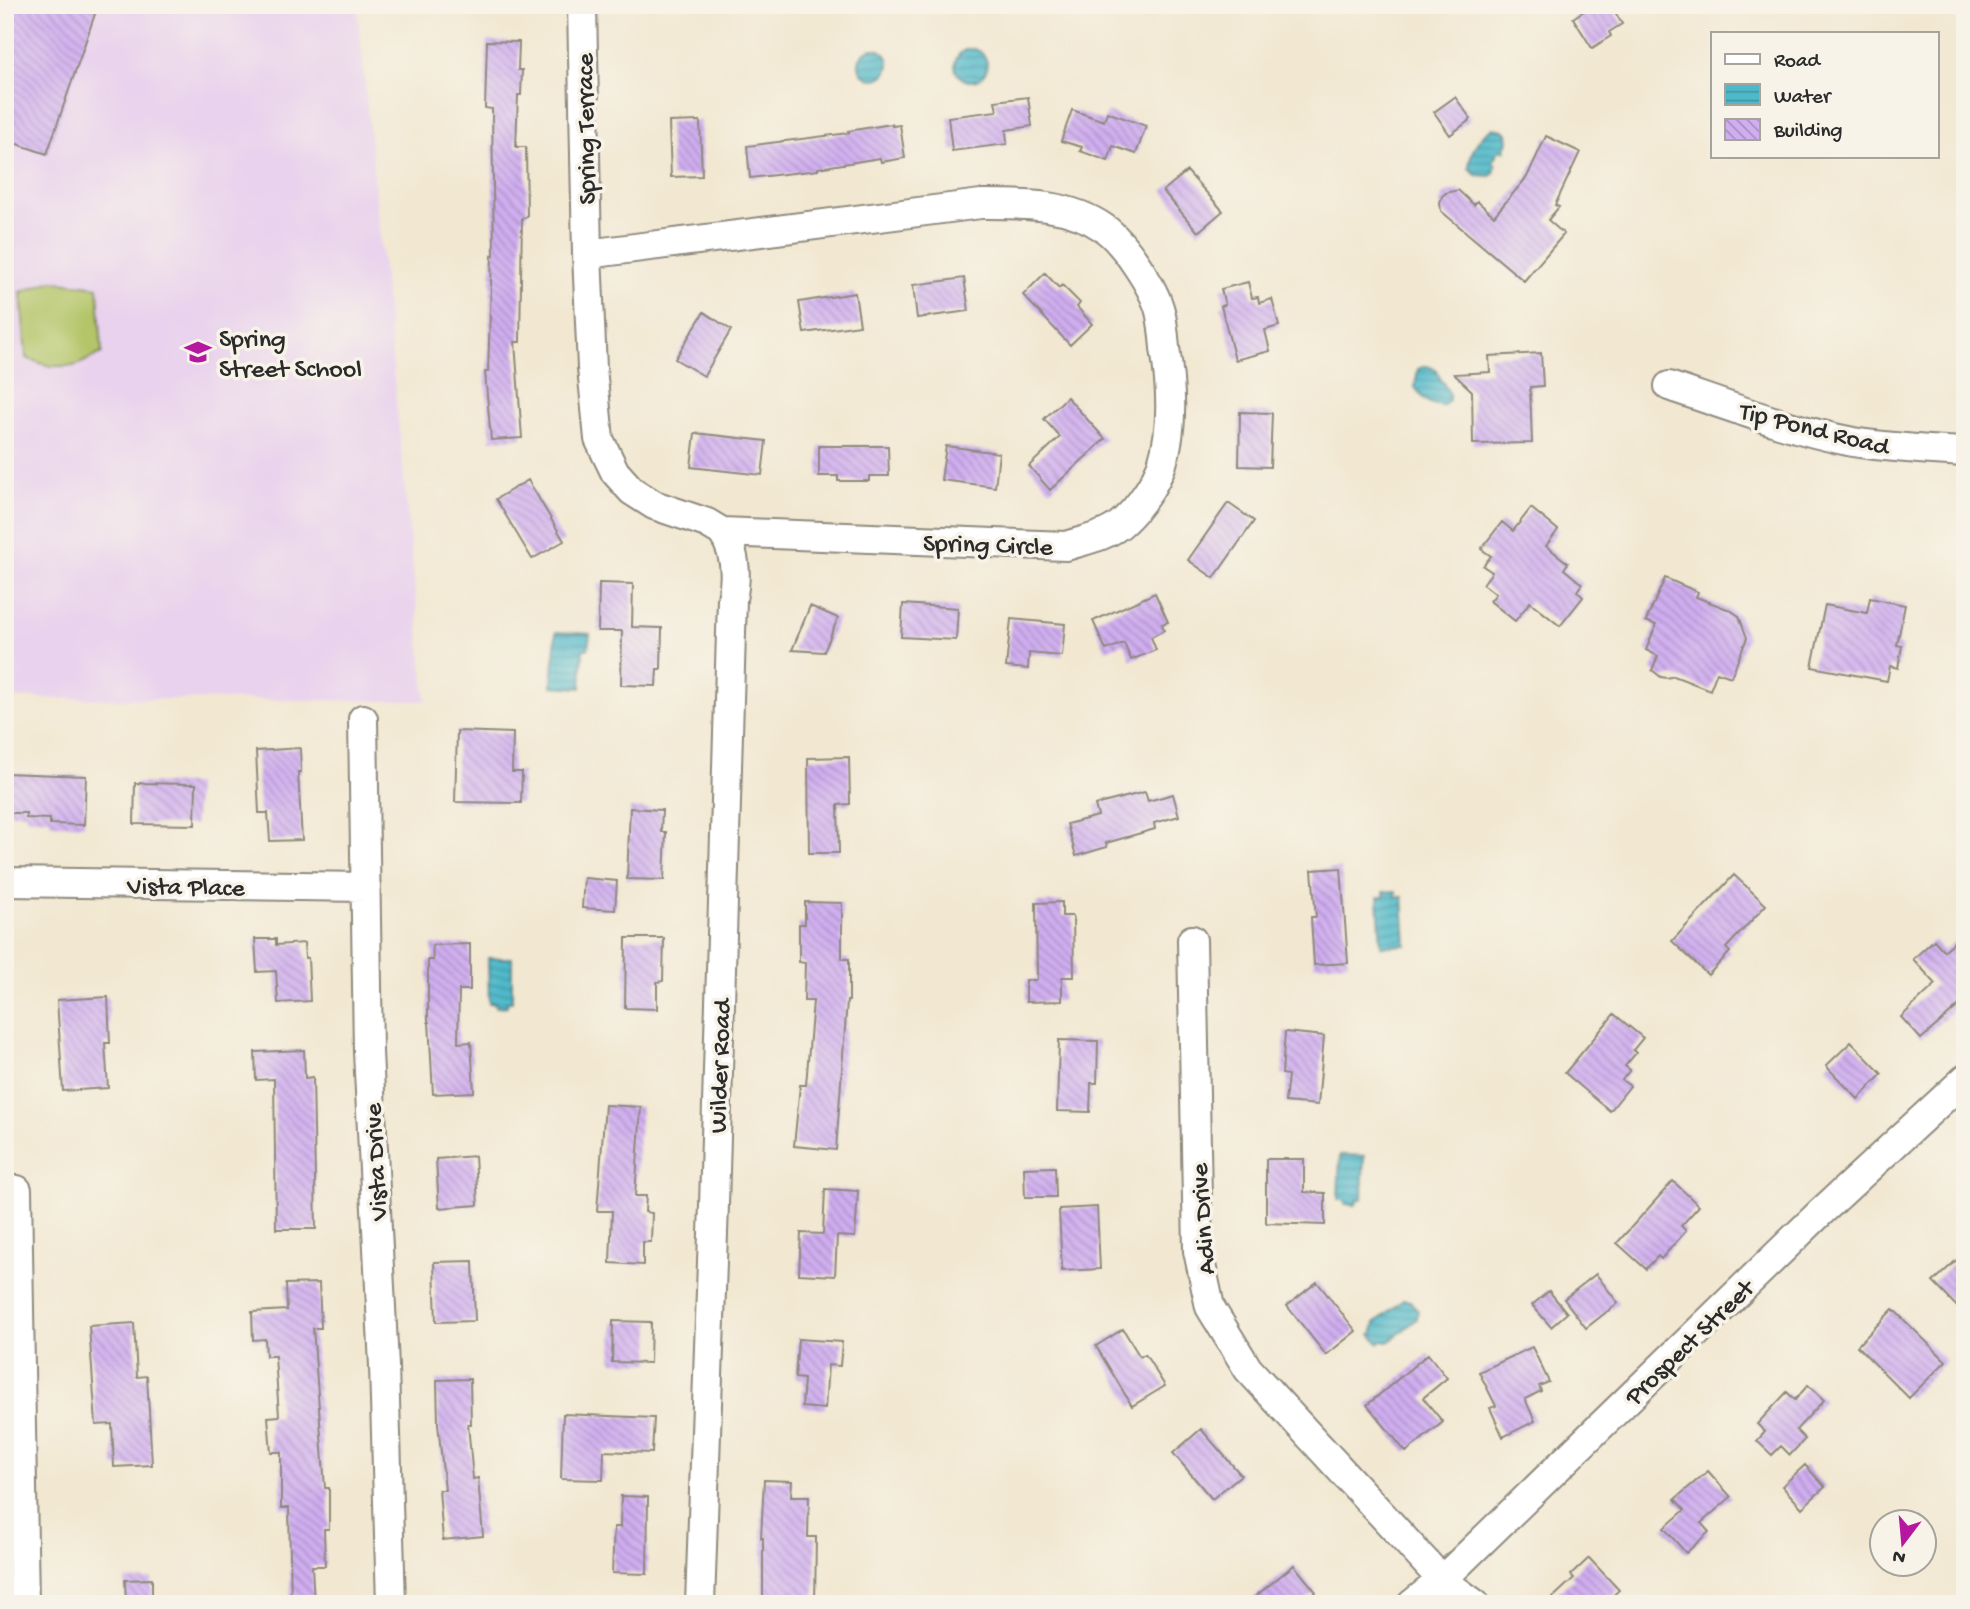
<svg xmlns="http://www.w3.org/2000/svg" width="1970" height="1609" font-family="'Gochi Hand',sans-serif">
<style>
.built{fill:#e9d2ed}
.pitch{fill:#b3c568;stroke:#6f784a;stroke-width:2}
.water{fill:url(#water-rules);stroke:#3c727a;stroke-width:2}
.building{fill:url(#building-back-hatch)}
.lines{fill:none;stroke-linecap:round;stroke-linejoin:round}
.minor-casing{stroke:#8e8a7e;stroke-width:32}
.minor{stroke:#fff;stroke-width:28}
.labels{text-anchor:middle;stroke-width:7;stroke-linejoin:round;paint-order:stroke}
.street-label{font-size:26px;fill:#2b2b2b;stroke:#f7f3e8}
.poi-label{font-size:26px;fill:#2b2b2b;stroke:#f7f3e8;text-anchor:start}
</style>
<defs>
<pattern id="water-rules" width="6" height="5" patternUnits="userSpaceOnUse" patternTransform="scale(1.75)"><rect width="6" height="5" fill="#4eb9ca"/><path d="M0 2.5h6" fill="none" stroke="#4197a4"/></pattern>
<pattern id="building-back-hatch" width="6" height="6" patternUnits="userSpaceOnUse" patternTransform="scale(1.75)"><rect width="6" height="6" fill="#d0aef0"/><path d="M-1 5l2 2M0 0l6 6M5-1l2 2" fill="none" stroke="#a98ec3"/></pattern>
</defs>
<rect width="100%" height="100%" fill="#f7f3e8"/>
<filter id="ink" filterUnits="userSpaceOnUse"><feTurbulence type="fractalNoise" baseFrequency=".0143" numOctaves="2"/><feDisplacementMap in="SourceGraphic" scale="14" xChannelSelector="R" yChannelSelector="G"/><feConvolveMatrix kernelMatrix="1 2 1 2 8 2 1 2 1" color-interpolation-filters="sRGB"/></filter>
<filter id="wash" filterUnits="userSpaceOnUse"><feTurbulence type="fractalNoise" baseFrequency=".00686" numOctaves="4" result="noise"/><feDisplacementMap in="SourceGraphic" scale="28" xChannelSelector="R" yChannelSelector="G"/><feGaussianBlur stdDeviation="1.57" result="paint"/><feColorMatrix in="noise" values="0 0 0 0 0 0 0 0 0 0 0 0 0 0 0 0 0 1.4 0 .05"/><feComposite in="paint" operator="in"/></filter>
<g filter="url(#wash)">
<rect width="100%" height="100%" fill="#f2e8d2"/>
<!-- built -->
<path class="built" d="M5 5H357L426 701 5 698Z"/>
<!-- pitch -->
<path class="pitch" d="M52 281 98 287 102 353 75 366H49L26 358 21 292Z"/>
<!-- water -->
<path class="water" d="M859 64a15 15 0 1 1 30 0a15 15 0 1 1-30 0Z
M955 65a16 16 0 1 1 32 0a16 16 0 1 1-32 0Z
M1493 128 1503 130 1507 133 1508 141 1504 151 1499 150 1493 161 1496 165 1494 173 1490 176 1476 175 1469 168C1470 152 1479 135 1493 128Z
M1426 366 1434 368 1449 393V400L1443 406C1428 405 1423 400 1415 387L1418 369Z
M556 632 590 634 588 649H583L581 688 552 686Z
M1396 891V897H1403L1406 945 1381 946 1378 897H1384V892Z
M488 958H512V1002H507V1006L496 1007 495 1003H489Z
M1340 1155 1364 1156 1362 1199H1357L1356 1205 1345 1204 1344 1200H1338Z
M1403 1300 1410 1301 1418 1311 1417 1319 1389 1342 1382 1341 1379 1343 1371 1334 1373 1332 1375 1323Z"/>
<g id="blocks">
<!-- building -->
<path class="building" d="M5 5H98L47 154 5 140Z
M1593 5H1611L1622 24 1609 32 1611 36 1592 48 1573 18Z
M487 41 519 42 518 70H522L521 95H518L516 147H526L527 217 522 218 520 342H515L522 438 491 440 485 372H488L492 255 494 256 492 109 485 108Z
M1028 97 1032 126 1006 130 1007 144 952 151 948 117 997 111 995 101Z
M1455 97 1471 119 1450 135 1434 112Z
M1072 110 1104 121 1107 112 1146 126 1136 154 1113 146 1108 161 1080 151 1082 147 1061 141Z
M700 121 702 176 671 177 669 122Z
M892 124V126L900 125 905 158 881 162 880 158 818 168V170L750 178 747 146 849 133 848 131Z
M1546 136 1580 152 1555 205 1559 207 1548 220 1564 234 1524 281 1441 211 1440 203 1442 196 1446 193 1458 190 1474 205 1477 201 1494 216 1527 177Z
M1187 171 1223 211 1198 232 1163 191Z
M1045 273 1059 288 1062 285 1080 303 1077 307 1092 324 1070 345 1023 295Z
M964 278 969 311 917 318 913 285Z
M1248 282 1252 298 1258 297 1259 303 1272 299 1279 326 1265 330 1270 351 1235 360 1221 306 1225 305 1221 289Z
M855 293 860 325 804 333 799 302Z
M704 312 731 330 704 376 675 359Z
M1541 353 1543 386 1530 387 1532 443 1473 444 1472 391 1454 374 1490 372 1489 356Z
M1067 397 1105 439 1050 490 1029 466 1060 437 1044 419Z
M1240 412 1272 413 1270 467 1239 466Z
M695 433 766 441 762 475 691 467Z
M819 446H888L889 476H869V481H838V476H819Z
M946 446 999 453 995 487 941 480Z
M528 480 564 541 532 559 496 499Z
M1228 503 1254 521 1214 578 1188 560Z
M1531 508 1558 530 1546 546 1568 563 1564 569 1582 584 1577 591 1583 597 1560 626 1530 602 1515 621 1490 601 1496 594 1483 584 1492 572 1483 566 1491 556 1481 549 1502 522 1513 531Z
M1665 578 1698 592 1696 597 1730 610 1739 616 1747 638 1731 677 1717 672 1710 690 1674 676 1667 678 1661 677 1652 670 1658 656 1646 650 1656 625 1646 621Z
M599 583 633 584 632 627 662 628 661 669H657L656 686 621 685 622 631H598Z
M1155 593 1168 622 1162 624 1164 630 1151 637 1156 650 1131 660 1124 643 1106 650 1093 621Z
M1870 598 1905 605 1897 645 1902 646 1898 668 1890 666 1887 681 1812 667 1825 605 1867 613Z
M903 604 958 608 956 640 901 637Z
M810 606 838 618 824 652 792 650Z
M1011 619 1065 624 1062 656 1029 653 1028 669 1006 667Z
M457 731 513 733 512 772H522L521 803 455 802Z
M300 748 301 772H298L302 840 270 841 268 813H259L256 751Z
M849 757 850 804 838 805 839 853H809L808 758Z
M5 773 86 776 84 825 50 824V819L26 818V813H5Z
M135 783 196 784 195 825 134 824Z
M1145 792 1148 801 1173 794 1179 816 1154 823 1155 829 1106 843 1107 847 1076 856 1067 824 1098 816 1095 805Z
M630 808 662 810 661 832H666L664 880 627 879Z
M1341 868 1348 963 1314 965 1311 917H1316L1312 870Z
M1734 875 1766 905 1726 948 1730 952 1708 975 1672 941Z
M584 878 617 881 615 910 582 908Z
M805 902 842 903V959H849V1001H847L836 1150 794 1146 800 1085H806L813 1001H804L805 963 799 962V924H805Z
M1062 902V916H1073L1074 977H1062V1001L1026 1002V980H1037L1036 903Z
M1965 932V1000L1921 1039 1901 1017 1936 984 1913 959 1934 940 1944 951Z
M626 938H664L663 981 657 982V1009L625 1008Z
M255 939H276V945L304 943 305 958H308L310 1001 278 1003 276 971 257 972Z
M470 944V990H459L458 1043 471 1042 474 1092 433 1094 429 1022H428V960H433L432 945Z
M108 997 110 1043H105L108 1088 63 1091 57 1000Z
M1614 1014 1643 1038 1633 1050 1636 1053 1625 1066 1630 1070 1622 1080 1630 1086 1610 1111 1565 1073Z
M1285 1032 1324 1036 1318 1105 1285 1102 1288 1075 1282 1074Z
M1059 1040 1098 1041 1097 1083H1091L1090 1112 1057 1111Z
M1851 1042 1882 1074 1858 1099 1826 1066Z
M304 1050 305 1078 313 1077 316 1229H276L274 1079 256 1080 255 1052Z
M605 1105 641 1107 635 1196H646L645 1212 652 1213 651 1242H643V1265L610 1263 612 1211H597Z
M475 1156 478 1205 439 1208 436 1159Z
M1266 1159H1304V1192L1325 1193V1225L1266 1223Z
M1055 1167 1056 1197H1025L1024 1168Z
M1673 1181 1699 1206 1681 1226 1686 1231 1661 1259 1658 1256 1646 1269 1617 1243Z
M825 1189 858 1191 855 1237 837 1236 835 1276 799 1274 801 1233 823 1234Z
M1097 1207 1100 1269 1062 1271 1059 1209Z
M1965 1252V1315L1933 1282Z
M473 1261 475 1321 436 1322 434 1262Z
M1596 1274 1618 1303 1586 1328 1564 1299Z
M1317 1282 1356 1331 1326 1355 1287 1306Z
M319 1283 321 1328H313L325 1488H329V1529H324L325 1566H312L314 1604H291L289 1508H281V1452H271L268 1417 279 1416 275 1356H266L265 1339 253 1340 252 1312 287 1310 286 1284Z
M1549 1291 1567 1313 1551 1327 1532 1305Z
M1893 1309 1946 1361 1909 1398 1857 1346Z
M613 1321 651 1322 650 1363 612 1362Z
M134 1323 137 1377 147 1376 152 1465 114 1467 112 1424 96 1425 89 1326Z
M1123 1329 1140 1357 1145 1354 1165 1386 1132 1406 1096 1346Z
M798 1339 842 1342 840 1366 828 1365 825 1409 802 1407 804 1379 795 1378Z
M1532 1347 1549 1382 1539 1386 1541 1391 1525 1399 1535 1421 1503 1437 1490 1408 1496 1406 1479 1372Z
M1428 1354 1447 1378 1423 1398 1443 1422 1406 1452 1367 1405Z
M470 1379 471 1424H468L473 1479 478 1478 483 1536 443 1540 439 1490H445L438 1424 437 1380Z
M1808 1385 1824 1400 1796 1430 1805 1439 1790 1455 1781 1446 1772 1455 1757 1441 1765 1432 1757 1424 1787 1392 1795 1400Z
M563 1414 654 1418 652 1453 604 1451 603 1480 561 1479Z
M1201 1429 1241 1475 1212 1499 1173 1453Z
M1805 1465 1825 1487 1802 1508 1782 1486Z
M1708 1471 1731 1497 1701 1523 1709 1532 1686 1553 1664 1528 1685 1510 1675 1499Z
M764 1480 792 1481 791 1496H809L808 1537H816L815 1604H763V1538H761Z
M621 1496 648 1497 647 1574 612 1573 614 1527H620Z
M1589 1558 1619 1590 1604 1604H1546L1574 1578 1571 1575Z
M1294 1565 1316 1592 1302 1604H1246Z
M152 1579V1604H126L125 1580Z"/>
</g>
</g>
<g filter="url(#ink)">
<use href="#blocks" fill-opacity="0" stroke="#8e8a7e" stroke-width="2"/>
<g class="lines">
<defs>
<path id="minor" d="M582 5 587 254 592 368 599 439 615 472 632 491 654 505 707 523 722 532 1066 546C1085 540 1109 536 1124 521 1140 506 1155 484 1162 464 1174 426 1171 386 1165 348 1164 336 1163 323 1160 311 1154 288 1124 242 1104 228 1068 203 1023 204 981 204L587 254
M1669 386C1728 406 1792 430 1853 442 1890 448 1928 450 1965 452
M363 719 368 1052 384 1366 391 1604
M5 882 366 887
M1192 940 1198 1251 1210 1307 1248 1369 1442 1580 1475 1604
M17 1190 24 1604
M700 1604 714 1205 732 599C737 576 736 552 722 532
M1412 1604 1442 1580 1820 1213 1965 1079"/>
</defs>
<!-- minor casing -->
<use href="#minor" class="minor-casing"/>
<!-- minor -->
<use href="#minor" class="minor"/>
</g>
</g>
<!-- icons -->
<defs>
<symbol id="school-bare" viewBox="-9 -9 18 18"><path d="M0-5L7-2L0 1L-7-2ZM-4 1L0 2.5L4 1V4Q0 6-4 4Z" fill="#b5179e" stroke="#f7f3e8" stroke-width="2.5" paint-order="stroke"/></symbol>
</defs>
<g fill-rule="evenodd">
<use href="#school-bare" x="179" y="333" width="38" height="38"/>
</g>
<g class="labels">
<!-- street labels -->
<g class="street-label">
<text transform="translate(584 129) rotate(-91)" y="9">Spring Terrace</text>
<text transform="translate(1815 427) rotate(14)" y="9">Tip Pond Road</text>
<text transform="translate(988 543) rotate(2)" y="9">Spring Circle</text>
<text transform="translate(186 885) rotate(1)" y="9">Vista Place</text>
<text transform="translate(718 1066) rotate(-88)" y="9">Wilder Road</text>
<text transform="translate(374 1162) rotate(-93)" y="9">Vista Drive</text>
<text transform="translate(1201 1219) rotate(-94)" y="9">Adin Drive</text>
<text transform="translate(1688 1341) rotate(-44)" y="9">Prospect Street</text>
</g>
<!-- poi labels -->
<g class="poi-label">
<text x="219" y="346">Spring<tspan x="219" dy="30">Street School</tspan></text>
</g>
</g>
<!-- margin -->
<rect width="1970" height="1609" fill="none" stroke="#f7f3e8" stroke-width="28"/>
<!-- legend -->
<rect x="1711" y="32" width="228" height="126" fill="#f7f3e8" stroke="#a5a39c" stroke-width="2"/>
<rect x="1725" y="54" width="35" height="10" fill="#ffffff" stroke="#a5a39c" stroke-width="2"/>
<text x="1774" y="66" font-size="21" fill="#2b2b2b">Road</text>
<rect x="1725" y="84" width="35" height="21" fill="url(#water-rules)" stroke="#a5a39c" stroke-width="2"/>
<text x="1774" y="102" font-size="21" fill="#2b2b2b">Water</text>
<rect x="1725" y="119" width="35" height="21" fill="url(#building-back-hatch)" stroke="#a5a39c" stroke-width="2"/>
<text x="1774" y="136" font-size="21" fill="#2b2b2b">Building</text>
<!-- north arrow -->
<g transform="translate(1903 1543) rotate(196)"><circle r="33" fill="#f7f3e8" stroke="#a5a39c" stroke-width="2"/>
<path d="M0-5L12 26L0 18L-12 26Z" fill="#b5179e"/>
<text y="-10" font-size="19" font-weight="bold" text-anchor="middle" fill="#2b2b2b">N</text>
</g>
</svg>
